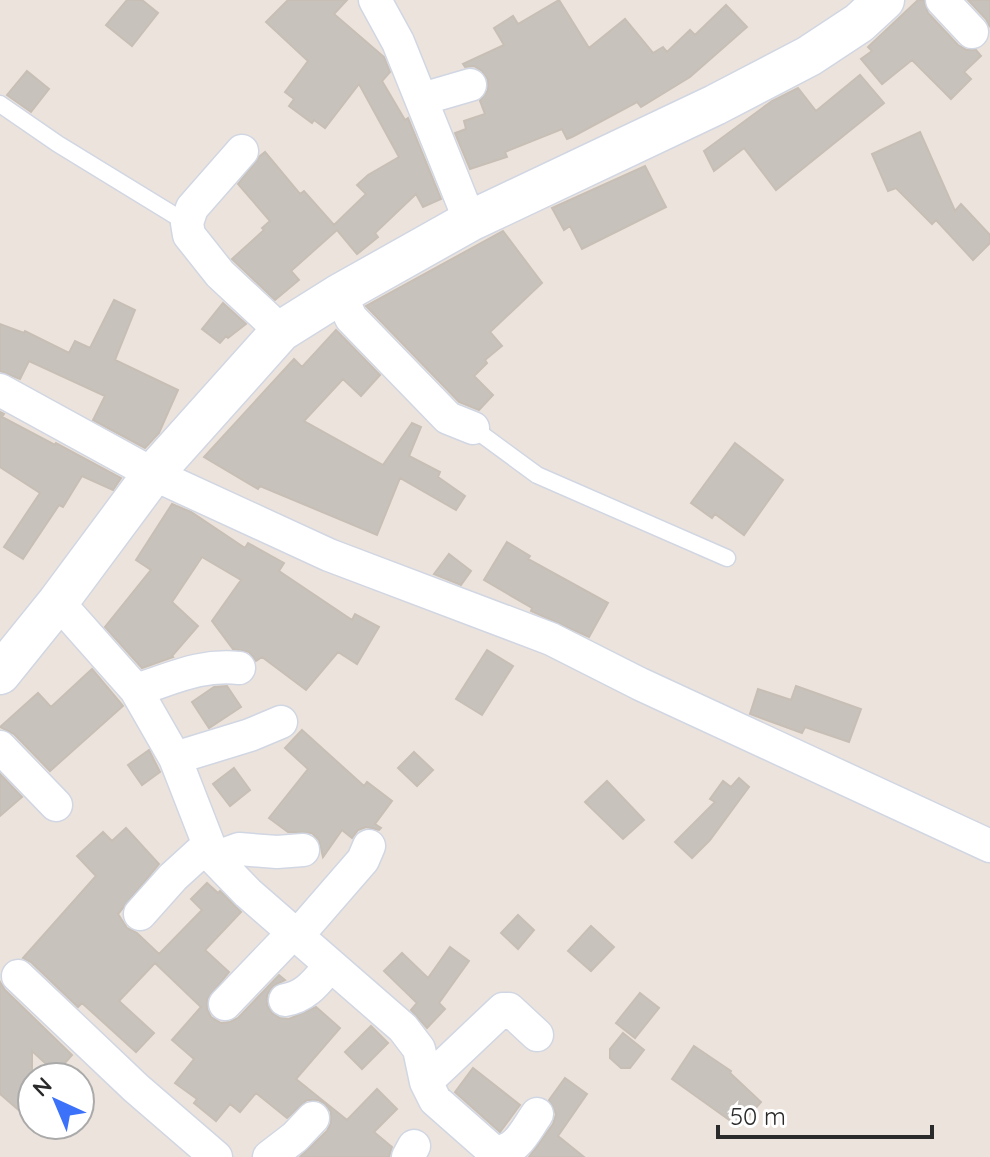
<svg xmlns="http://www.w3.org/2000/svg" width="990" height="1157" font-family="Quicksand,sans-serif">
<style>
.building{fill:#c7c2bb;stroke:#c7bfb6;stroke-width:2}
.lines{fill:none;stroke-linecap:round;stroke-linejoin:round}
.service-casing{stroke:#d1d6e3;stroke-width:19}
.minor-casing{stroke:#d1d6e3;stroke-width:35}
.tertiary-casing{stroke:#d1d6e3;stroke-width:43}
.service{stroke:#fff;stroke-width:16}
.minor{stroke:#fff;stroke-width:32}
.tertiary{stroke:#fff;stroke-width:40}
</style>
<rect width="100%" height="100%" fill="#ece4dc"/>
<!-- building -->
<path class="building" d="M127 0H142L158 13 132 46 106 25Z
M288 0H347L334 14 384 57 390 72 382 81 405 120 408 118 441 199 423 207 416 194 375 233 378 237 357 254 337 230 291 271 299 280 275 300 232 259 264 230 262 228 270 221 238 184 260 156 265 152 300 194 304 191 334 225 366 194 357 185 368 175 399 157 359 84 325 128 314 120 312 123 289 106 294 99 285 92 308 61 266 22Z
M559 0 589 48 625 19 653 53 663 47 667 52 690 30 695 35 726 5 747 27 690 77 641 107 637 102 572 137 567 139 562 129 505 152 507 157 470 169 455 133 466 129 464 121 485 114 480 101 488 90V80L482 71 474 66 465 67 463 64 504 45 494 28 513 16 518 24Z
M918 0H924L928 13 958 45 967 50H976L981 56 964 72 971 79 951 99 912 60 882 84 861 59 872 51 868 47Z
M968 0H990V27L986 19Z
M27 71 49 89 31 112 7 95Z
M860 75 884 103 776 190 744 148 714 171 704 151 772 101 798 88 816 111Z
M920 132 955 211 961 204 990 235V243L973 260 936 220 932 224 896 188 888 191 872 154Z
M645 166 666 207 582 249 570 226 564 230 552 208Z
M503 231 542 283 490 332 502 346 485 360 487 363 474 376 493 395 479 410 459 402 366 306Z
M114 300 135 310 115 360 178 390 159 433 145 448 93 420 105 396 29 361 20 379 0 371V324L24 333 25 331 69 353 75 341 90 348Z
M223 303 246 324 228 338 226 336 220 343 202 329Z
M336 330 380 375 361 396 343 379 304 421 383 465 412 423 421 427 409 456 440 472 438 477 465 496 456 510 400 478 377 535 260 486 258 489 204 457 294 359 302 367Z
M0 412 4 414 2 417 55 445 56 443 121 478 113 490 82 476 63 507 59 505 23 559 4 547 40 493 0 467Z
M735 443 783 480 744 535 715 514 712 518 691 503Z
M172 504 191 512 245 548 248 543 284 563 279 571 352 620 355 614 379 627 357 664 338 652 306 690 262 657 256 661 249 652 233 649 212 621 241 580 202 557 172 602 198 626 172 656 173 657 142 668 105 627 151 570 136 560Z
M507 542 530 556 528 559 608 603 589 637 531 611 532 608 484 580Z
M449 554 471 571 461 585 434 574Z
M487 650 513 666 482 715 456 699Z
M92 669 123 706 50 771 14 734 0 727 38 693 51 707Z
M227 686 241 707 209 728 192 702 214 687Z
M796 686 861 709 849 742 805 727 802 733 750 714 758 689 791 700Z
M302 730 364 786 367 782 392 801 375 824 381 828 379 830 366 827 358 830 352 838 342 830 323 857 319 840 312 833 288 832 269 818 308 769 285 748Z
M149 750 160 772 142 785 128 765Z
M414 752 433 770 417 786 398 768Z
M234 768 250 790 230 806 213 784Z
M0 774 22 797 0 816Z
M739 778 749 787 710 840 692 858 675 842 715 802 710 799 723 781 731 787Z
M607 781 644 820 623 839 585 802Z
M126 828 159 864 118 914 127 928 137 933 159 954 202 910 191 899 207 883 218 893 220 891 241 912 205 950 229 972 207 999V1009L211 1017 221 1023 230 1022 238 1018 279 975 285 980 273 986 267 995V1005L272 1013 280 1018 289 1019 316 1007 340 1028 296 1079 347 1120 377 1089 397 1109 374 1132 392 1147 389 1157H300L327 1131 331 1123V1112L325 1104 318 1100H307L287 1118 256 1093 240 1112 230 1104 216 1121 194 1103 197 1099 175 1083 194 1059 172 1040 201 1007 155 963 119 1001 154 1033 136 1052 82 1003 78 1007 31 962 23 958 96 876 77 856 103 832 112 841Z
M518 915 534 930 518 949 501 933Z
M591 926 614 947 591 971 568 951Z
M450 947 469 961 439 1003 445 1009 427 1028 411 1010 417 1003 384 971 402 953 428 978Z
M0 982 5 990 72 1055 56 1073 32 1051V1099L21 1112 0 1094Z
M640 993 659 1008 635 1038 616 1023Z
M371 1026 388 1043 362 1069 345 1052Z
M623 1033 644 1050 630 1068H621L610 1058V1049Z
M694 1046 731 1071 730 1073 761 1102 739 1127 672 1079Z
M473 1068 520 1105 500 1132 455 1092Z
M565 1078 587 1094 558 1136 584 1157H529L553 1124 556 1114 549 1100Z"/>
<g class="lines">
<defs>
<path id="service" d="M0 104 58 144 187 223
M473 428 537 475 727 558"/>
<path id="minor" d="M375 0 398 42 470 221
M942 0 972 32
M422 99 470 85
M242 151 192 208 187 223 189 235 220 274 281 331
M340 294 351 318 448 418 473 428
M0 390 153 474 329 555 551 639 640 684 990 846
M58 602 136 690 175 758 214 858 248 893 403 1028 419 1049 426 1082 435 1100 494 1152C517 1152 525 1131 537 1114
M136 690C172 679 199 664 239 668
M0 747 56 805
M175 758 250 735 281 722
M214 858 239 849 277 852 303 850
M140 914 173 877 207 846
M297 936 363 860 369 846
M18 976 136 1088 216 1157
M285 1000C306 997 317 981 330 966
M225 1004 293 933
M426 1082 503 1009H509L537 1035
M269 1157 295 1137 313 1118
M408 1157 414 1146"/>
<path id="tertiary" d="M0 674 58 602 153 474 281 331 340 294 470 221 715 105 809 56 859 23 884 0"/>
</defs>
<!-- service casing -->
<use href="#service" class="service-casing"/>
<!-- minor casing -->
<use href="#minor" class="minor-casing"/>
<!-- tertiary casing -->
<use href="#tertiary" class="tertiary-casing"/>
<!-- service -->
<use href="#service" class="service"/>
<!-- minor -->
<use href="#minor" class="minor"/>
<!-- tertiary -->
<use href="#tertiary" class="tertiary"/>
</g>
<!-- north arrow -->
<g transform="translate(56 1101) rotate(316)"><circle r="38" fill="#ffffff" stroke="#aaaaaa" stroke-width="2"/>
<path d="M0-6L14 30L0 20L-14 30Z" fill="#3c72f9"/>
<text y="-12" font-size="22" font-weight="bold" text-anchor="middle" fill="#2a2a2a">N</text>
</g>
<!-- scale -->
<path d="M718 1125v12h214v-12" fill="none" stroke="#2a2a2a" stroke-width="4"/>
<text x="730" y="1125" font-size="24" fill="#2a2a2a" stroke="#ffffff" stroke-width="6" paint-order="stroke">50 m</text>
</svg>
